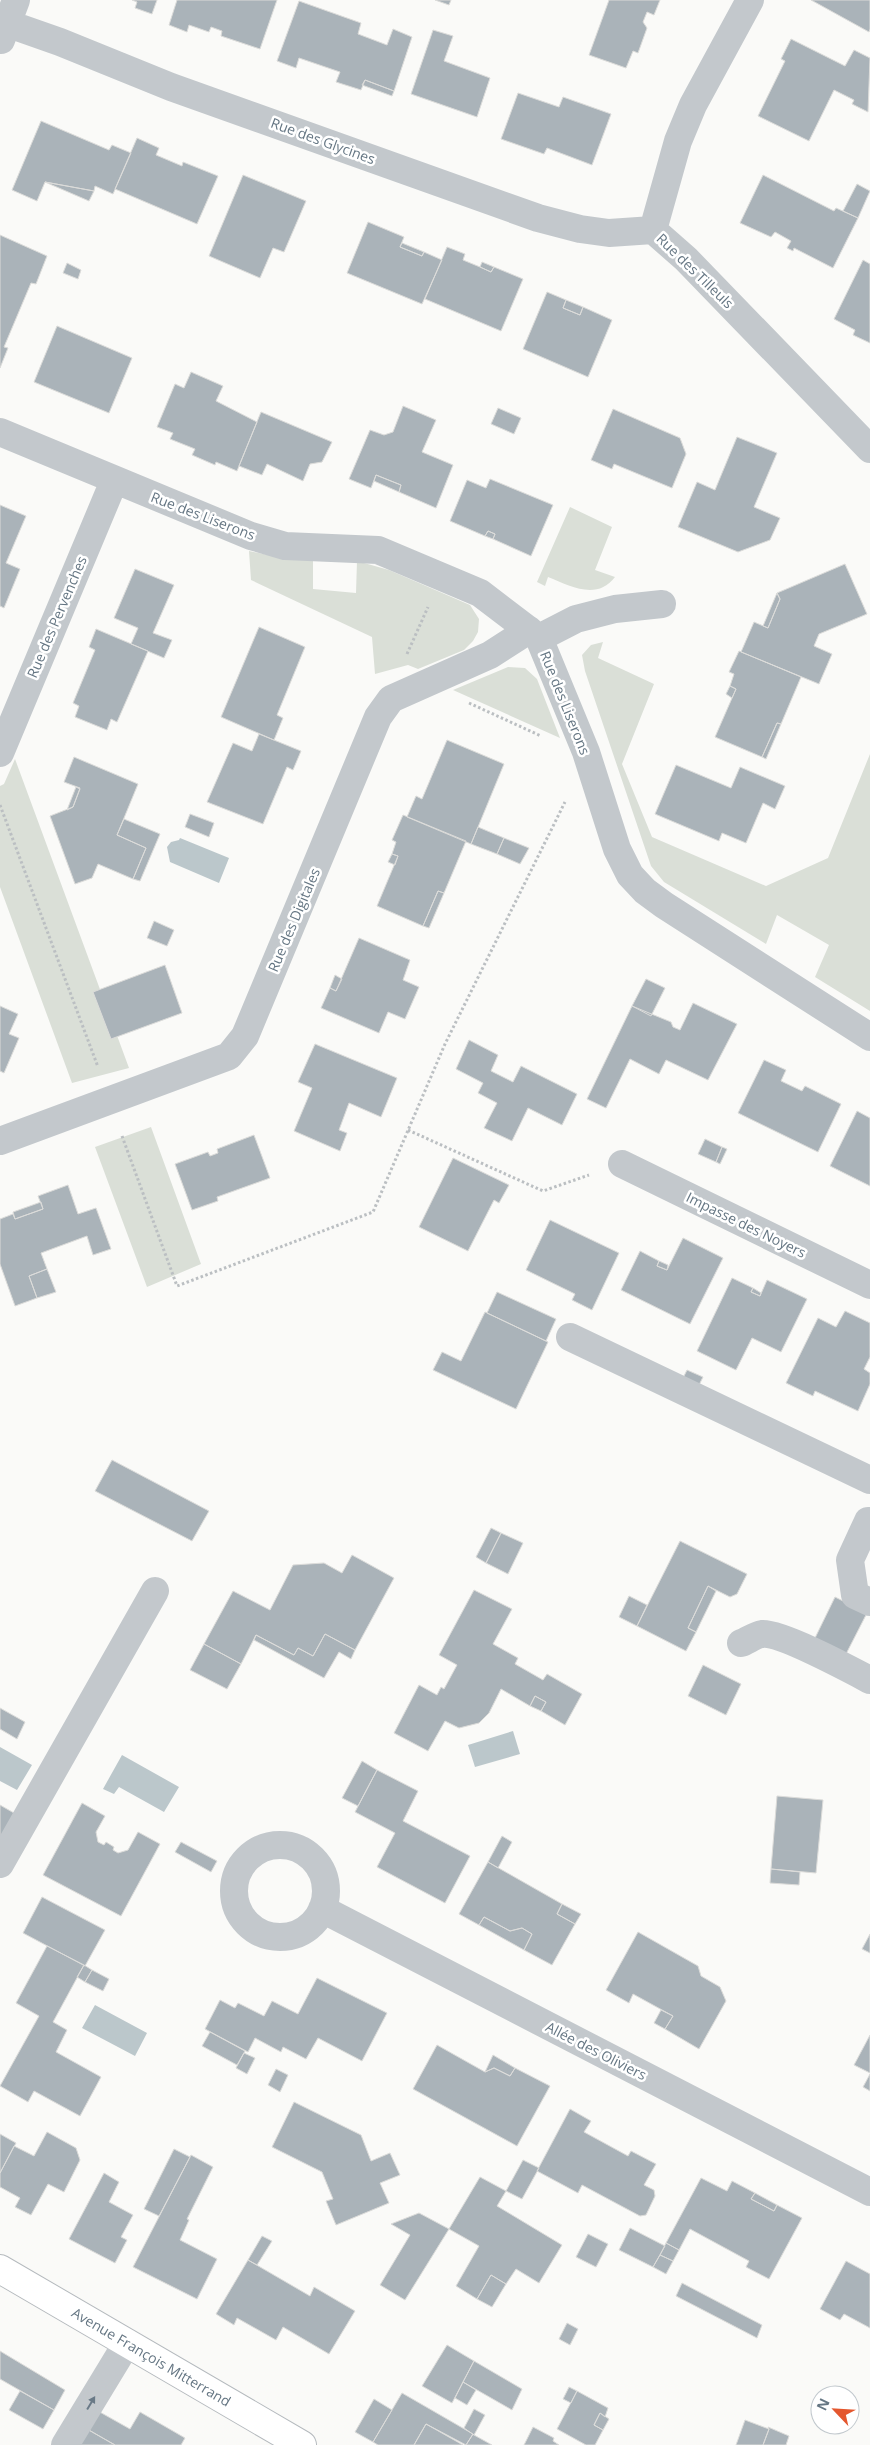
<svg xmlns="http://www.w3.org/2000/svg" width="870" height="2445" font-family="'Open Sans',sans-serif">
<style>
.green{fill:#dadfd7}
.water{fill:#bbc7cb}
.building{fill:#aab3b9;stroke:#dcdcda}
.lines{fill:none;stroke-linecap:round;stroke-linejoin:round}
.major-casing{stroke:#b5babe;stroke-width:30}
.path{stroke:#bbbfc2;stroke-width:3;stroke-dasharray:2.5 2.5;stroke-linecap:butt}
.minor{stroke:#c3c8cc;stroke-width:28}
.major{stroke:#fff;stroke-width:28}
.oneway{fill:#6a7a87}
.labels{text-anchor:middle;stroke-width:5;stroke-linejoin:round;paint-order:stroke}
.street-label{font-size:14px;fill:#657683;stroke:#fff}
</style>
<rect width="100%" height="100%" fill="#fafaf8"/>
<!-- green -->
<path class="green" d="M570 507 612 527 595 570 615 577C597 601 570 586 548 577L545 586 537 582Z
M249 551 268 555 313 560V589L356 593 357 561 389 570 470 605 479 619 478 632 473 641 464 650 418 669 408 665 375 674 372 637 251 580Z
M603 642 598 658 654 684 622 764 652 837 766 886 828 858 870 754V1011L815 977 829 945 777 915 766 944 664 882 651 866 585 671 582 655 591 645Z
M508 667 525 668 537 679 560 738 453 690Z
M15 759 129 1068 72 1083 0 887V786L4 784Z
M151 1127 201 1264 147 1287 95 1147Z"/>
<!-- water -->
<path class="water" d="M180 838 229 858 219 883 170 862 167 847 171 842 179 840Z
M513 1731 520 1754 475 1767 468 1745Z
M0 1747 32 1765 17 1790 0 1781Z
M122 1755 179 1787 164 1812 119 1787 114 1794 103 1789Z
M95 2005 147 2033 135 2056 82 2028Z"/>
<!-- building -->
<path class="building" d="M132 0H157L152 14 135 8 137 2Z
M177 0H277L260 49 221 36 222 31 211 27 209 32 189 25 187 32 169 25Z
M435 0H451L449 5Z
M609 0H660L654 15 647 12 643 22 647 28 638 53 633 51 626 68 589 55Z
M811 0H870V29L869 32Z
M299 1 361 23 358 34 387 45 393 29 412 37 394 91 365 80 361 90 336 82 340 72 299 58 296 68 277 61Z
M433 30 453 36 444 61 490 78 477 117 411 94Z
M791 39 845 66 854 50 870 58 868 112 852 104 854 100 834 90 809 141 758 116 785 61 781 59Z
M365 80 394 91 392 96 362 85Z
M518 93 559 107 563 97 611 114 592 165 547 148 544 154 501 139Z
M41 121 109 150 112 145 131 153 113 194 95 186 94 191 45 182 37 201 12 190Z
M137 138 159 148 156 155 182 166 183 162 218 176 197 224 115 189Z
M243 175 306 201 284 252 273 248 260 278 209 256Z
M763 175 834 211 836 208 858 218 833 268 794 248 793 251 787 248 791 241 775 232 771 237 740 223Z
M45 182 94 191 89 201Z
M857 184 870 191 858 218 843 211Z
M368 222 404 237 400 247 422 256 424 252 442 260 422 304 347 273Z
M0 235 47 256 36 284 31 283 4 347 8 348 0 368Z
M402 243 424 252 422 256 400 247Z
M447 247 465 254 463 260 480 267 491 272 494 267 523 279 501 331 425 299Z
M863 260 870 264V343L853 335 855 330 834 319Z
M482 262 494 267 491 272 480 267Z
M67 263 81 270 78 279 63 273Z
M547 292 566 300 563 308 580 315 583 307 612 320 588 377 523 349Z
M566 300 583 307 580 315 563 308Z
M57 326 132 358 109 413 34 382Z
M191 372 223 386 216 401 257 422 237 471 216 462 215 465 192 455 195 449 170 439 173 433 157 427 175 384 184 388Z
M403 406 436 420 422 452 453 465 436 508 399 492 401 485 376 475 371 488 349 479 370 430 384 435 393 432Z
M498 408 521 418 514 434 491 424Z
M613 409 680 438 686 454 672 488 614 464 612 469 591 460Z
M261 412 332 442 322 462 310 464 303 481 267 464 262 475 239 466Z
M737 437 777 453 754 507 780 518 770 540 738 552 678 527 697 482 715 490Z
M376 475 401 485 399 492 374 481Z
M490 479 553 505 531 556 493 539 495 534 488 531 485 536 450 521 467 480 486 488Z
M0 505 26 516 6 563 20 569 4 608 0 606Z
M488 531 495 534 493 539 485 536Z
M845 564 867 614 819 634 814 646 832 654 819 684 741 652 754 622 768 628 780 599 777 593Z
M135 569 174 585 153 633 172 640 164 658 131 644 138 628 114 618Z
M777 593 780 599 768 628 763 626Z
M259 627 305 647 277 715 283 718 274 740 221 717Z
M96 629 148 651 117 722 111 719 107 730 75 717 79 706 73 703 95 650 89 647Z
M739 651 801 677 781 724 777 723 762 757 715 737 736 689 730 686 734 674 729 672Z
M730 686 736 689 732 698 726 694Z
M777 723 781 724 766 759 762 757Z
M259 734 301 751 293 770 287 767 263 824 207 802 233 743 252 751Z
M447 740 504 764 471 844 407 817 416 796 422 799Z
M74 757 138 784 117 835 146 848 133 879 98 864 92 878 75 884 50 816 73 807 80 788 64 782Z
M676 765 731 788 740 767 785 786 775 809 763 803 746 843 722 833 719 841 655 814Z
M76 787 80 789 73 807 67 810Z
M190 814 214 823 209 837 185 827Z
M403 815 466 841 444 893 438 891 423 926 377 906 398 856 392 854 396 842 392 840Z
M124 819 160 834 140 881 133 879 146 848 117 835Z
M478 827 504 838 497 854 471 844Z
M504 838 529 848 520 864 497 854Z
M392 854 398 856 395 865 388 862Z
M438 891 444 893 429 928 423 926Z
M154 921 174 930 167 946 147 938Z
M359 938 410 960 403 980 419 987 405 1019 388 1012 379 1033 321 1008 330 988 336 991Z
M165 965 182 1013 111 1039 93 992Z
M335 975 342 979 336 991 330 988Z
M646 979 665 988 651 1016 632 1006Z
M693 1003 737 1024 708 1080 666 1060 659 1074 630 1059 606 1108 587 1099 632 1006 671 1022 673 1027 680 1030Z
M0 1006 18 1014 9 1034 19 1038 4 1073 0 1071Z
M469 1040 498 1055 491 1071 513 1082 521 1066 577 1094 562 1125 528 1108 512 1141 484 1128 497 1103 478 1093 483 1083 456 1069Z
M315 1044 397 1078 381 1117 349 1103 339 1130 347 1133 340 1151 294 1131 312 1088 298 1082Z
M764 1060 786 1070 781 1081 802 1091 805 1086 841 1104 818 1152 738 1113Z
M857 1111 870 1118V1186L830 1166Z
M254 1135 270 1178 217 1197 218 1201 192 1210 175 1164 208 1152 210 1156 218 1153 217 1149Z
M705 1139 722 1147 716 1162 698 1154Z
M722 1147 727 1149 720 1164 716 1162Z
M453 1158 509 1185 499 1203 494 1200 468 1251 419 1227Z
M68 1185 78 1214 96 1208 111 1249 93 1255 87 1236 41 1253 47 1269 29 1276 37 1298 15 1306 0 1264V1219L13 1214 15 1219 43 1209 38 1196Z
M41 1202 43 1209 15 1219 13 1212Z
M550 1220 619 1253 592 1310 572 1300 575 1294 526 1270Z
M683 1238 723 1258 690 1324 621 1290 640 1251 659 1261 657 1266 667 1270Z
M659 1261 668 1265 667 1270 657 1266Z
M47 1269 56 1292 37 1298 29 1276Z
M732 1278 753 1288 751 1292 760 1296 767 1280 807 1299 781 1352 752 1338 736 1370 697 1351Z
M753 1288 761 1293 760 1296 751 1292Z
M497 1292 556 1319 546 1341 487 1313Z
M845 1311 870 1323V1357L864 1369 870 1373V1384L858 1411 815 1391 813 1396 786 1383 818 1318 836 1327Z
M485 1312 548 1342 516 1409 433 1370 442 1352 461 1361Z
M687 1370 703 1377 699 1385 683 1378Z
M112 1460 209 1511 192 1541 95 1491Z
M491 1528 501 1533 486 1563 476 1557Z
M501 1533 523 1543 508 1574 486 1563Z
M680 1541 747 1574 737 1594 730 1597 708 1586 688 1628 696 1632 686 1651 637 1626Z
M352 1555 394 1578 355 1650 325 1634 313 1656 298 1648 294 1655 256 1635 241 1664 204 1644 233 1591 270 1610 293 1565 324 1563 342 1573Z
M708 1586 716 1591 696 1632 688 1628Z
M474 1590 512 1609 493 1644 518 1658 515 1664 543 1680 547 1674 582 1694 565 1725 541 1711 546 1702 535 1696 530 1706 501 1689 489 1713 479 1723 459 1728 445 1721 428 1751 394 1733 419 1685 437 1695 441 1687 444 1689 457 1665 439 1655Z
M629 1596 647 1605 637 1626 619 1617Z
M835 1597 867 1613 846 1654 815 1638Z
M325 1634 355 1650 351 1659 339 1652 324 1678 254 1640 256 1635 294 1655 298 1648 313 1656Z
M204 1644 241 1664 227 1689 190 1670Z
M703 1665 741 1684 726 1715 688 1696Z
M535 1696 546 1702 541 1711 530 1706Z
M0 1708 25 1722 17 1739 0 1729Z
M362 1761 377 1770 358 1806 342 1798Z
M377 1770 418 1791 403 1821 470 1856 445 1903 377 1867 395 1833 355 1812Z
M777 1796 823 1800 816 1873 771 1869Z
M82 1803 105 1816 96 1832 98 1842 104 1845 106 1842 114 1847 113 1850 118 1853 128 1850 138 1832 160 1844 121 1916 43 1875Z
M0 1805 14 1813 0 1851Z
M502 1836 512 1842 498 1868 488 1862Z
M181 1842 217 1861 211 1872 175 1852Z
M488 1862 562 1904 557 1914 575 1924 552 1965 524 1950 532 1934 522 1928 510 1931 484 1917 479 1925 459 1914Z
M771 1869 800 1872 799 1885 770 1883Z
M42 1897 105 1930 85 1966 23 1933Z
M562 1904 581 1914 575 1924 557 1914Z
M484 1917 510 1931 522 1928 532 1934 524 1950 479 1925Z
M638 1932 698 1966 701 1976 720 1987 726 2001 699 2049 665 2029 673 2016 633 1994 629 2003 606 1990Z
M870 1934V1953L862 1949Z
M47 1946 84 1965 53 2022 67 2030 56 2052 101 2077 80 2116 34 2091 28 2102 0 2086 39 2016 16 2003Z
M84 1965 92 1970 85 1982 77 1977Z
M92 1970 109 1979 103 1991 85 1982Z
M317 1978 387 2013 362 2061 318 2038 306 2059 283 2047 281 2052 255 2038 248 2052 205 2029 220 2000 235 2008 238 2003 264 2016 272 2001 298 2014Z
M661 2010 673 2016 665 2029 654 2023Z
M210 2032 245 2051 237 2065 202 2046Z
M870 2035V2073L854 2065Z
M437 2045 485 2072 494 2068 510 2076 515 2068 550 2086 517 2146 413 2089Z
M244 2053 255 2058 247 2074 236 2068Z
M493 2055 515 2068 510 2076 494 2068 485 2072Z
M276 2069 288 2075 280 2092 268 2085Z
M870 2074V2091L863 2087Z
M294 2102 361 2135 371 2161 390 2153 400 2175 380 2183 389 2203 336 2225 326 2201 333 2199 322 2172 272 2147Z
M570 2109 591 2121 584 2132 628 2156 631 2151 656 2164 644 2185 654 2190 655 2196 646 2215 640 2216 582 2185 578 2193 537 2171Z
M47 2132 76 2148 80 2160 64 2192 48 2184 31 2215 15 2207 20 2198 0 2187V2173L14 2146 34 2156Z
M0 2134 16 2143 0 2173Z
M174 2149 190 2157 159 2216 144 2209Z
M191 2155 213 2167 187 2219 189 2220 180 2240 217 2259 197 2299 133 2267Z
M523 2160 539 2168 522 2199 506 2191Z
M104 2173 119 2182 109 2202 133 2215 121 2237 127 2240 115 2263 69 2239Z
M480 2177 506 2191 497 2206 562 2245 539 2283 516 2269 506 2284 491 2275 477 2299 456 2286 479 2246 449 2229Z
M701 2178 727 2191 732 2181 755 2193 751 2199 774 2211 777 2205 802 2218 769 2279 746 2267 749 2261 690 2229 679 2250 666 2243Z
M755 2193 777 2205 774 2211 751 2199Z
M419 2213 449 2229 405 2300 380 2285 410 2235 391 2224Z
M630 2228 665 2246 653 2267 619 2250Z
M588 2234 608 2244 596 2267 576 2257Z
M262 2236 272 2241 257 2265 248 2260Z
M666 2243 679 2250 673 2261 660 2255Z
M660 2255 673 2261 666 2274 653 2267Z
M248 2260 310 2296 314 2287 355 2311 329 2354 283 2327 276 2340 237 2318 234 2325 216 2314Z
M846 2261 870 2274V2328L844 2314 840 2320 820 2309Z
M491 2275 506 2284 492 2307 477 2299Z
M682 2283 762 2325 757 2338 676 2296Z
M567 2323 578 2329 570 2345 559 2339Z
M447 2345 474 2361 452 2403 422 2386Z
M0 2351 65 2390 54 2410 0 2379Z
M474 2361 522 2389 512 2410 463 2382Z
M463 2382 476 2390 467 2405 455 2398Z
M569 2387 577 2391 571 2403 563 2399Z
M20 2391 54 2410 43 2429 9 2410Z
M577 2391 608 2408 605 2417 600 2413 594 2425 603 2430 595 2445H586L557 2429Z
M402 2393 473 2434 466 2445 426 2424 414 2445H378L373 2442Z
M374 2399 392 2410 373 2442 355 2432Z
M474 2409 485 2415 474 2435 464 2428Z
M98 2411 130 2429 140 2412 185 2438 181 2445H115L87 2429Z
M600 2413 609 2419 603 2430 594 2425Z
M745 2420 769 2429 763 2445H736Z
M426 2424 463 2445H414Z
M533 2427 554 2438 553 2441 559 2445H524Z
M768 2427 789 2436 786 2445H763L769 2429Z
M87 2429 115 2445H78Z
M473 2434 474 2435 492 2445H466Z"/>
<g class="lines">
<defs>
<g id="major">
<path id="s1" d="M0 2269 302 2445"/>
</g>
</defs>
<!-- major casing -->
<use href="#major" class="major-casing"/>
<!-- path -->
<path class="path" d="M407 654 428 607
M469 703 541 736
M0 805 98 1067
M408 1130 543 1191 589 1175
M122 1136 177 1286 373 1212 445 1044 565 802"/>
<!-- minor -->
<path class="minor" d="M0 21 60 42 171 87 538 218 580 229 609 233 653 230
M1 40 16 0
M653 230 686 259 870 449
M653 230 678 141 693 105 750 0
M0 432 251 536 285 546 378 550 480 593 539 638 586 752 617 849 630 875 645 891 664 905 870 1037
M539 638 576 619 615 609 662 604
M0 753 114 481
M0 1141 229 1056 245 1036 378 717 391 699 490 655 529 630
M622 1164 870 1285
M570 1337 870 1480
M868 1521 850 1560 855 1595 870 1602
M741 1643C747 1641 755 1635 762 1634 780 1632 851 1670 870 1680
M234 1891a46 46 0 1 1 92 0a46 46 0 1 1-92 0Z
M0 1864 155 1591
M322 1909 870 2192
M65 2445 127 2343"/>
<!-- major -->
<use href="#major" class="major"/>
</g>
<!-- one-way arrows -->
<defs><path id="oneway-solid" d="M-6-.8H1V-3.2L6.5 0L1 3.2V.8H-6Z" transform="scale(1.25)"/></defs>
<use class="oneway" href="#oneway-solid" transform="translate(91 2403) rotate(-59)"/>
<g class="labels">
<!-- street labels -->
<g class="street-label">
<text transform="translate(323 141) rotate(20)" y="5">Rue des Glycines</text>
<text transform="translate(695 271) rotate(44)" y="5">Rue des Tilleuls</text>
<text transform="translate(203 516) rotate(21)" y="5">Rue des Liserons</text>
<text transform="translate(57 617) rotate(-67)" y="5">Rue des Pervenches</text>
<text transform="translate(565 703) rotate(68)" y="5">Rue des Liserons</text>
<text transform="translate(294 920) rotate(-67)" y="5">Rue des Digitales</text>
<text transform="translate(746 1225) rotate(26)" y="5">Impasse des Noyers</text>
<text transform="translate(596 2051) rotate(27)" y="5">Allée des Oliviers</text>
<text dy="5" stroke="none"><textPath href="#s1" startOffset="175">Avenue François Mitterrand</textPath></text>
</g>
</g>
<!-- north arrow -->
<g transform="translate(835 2410) rotate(295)"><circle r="24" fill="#ffffff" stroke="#c1c8cd"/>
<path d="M0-4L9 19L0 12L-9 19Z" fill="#e4572e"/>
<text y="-8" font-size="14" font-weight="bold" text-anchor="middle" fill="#657683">N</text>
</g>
</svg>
